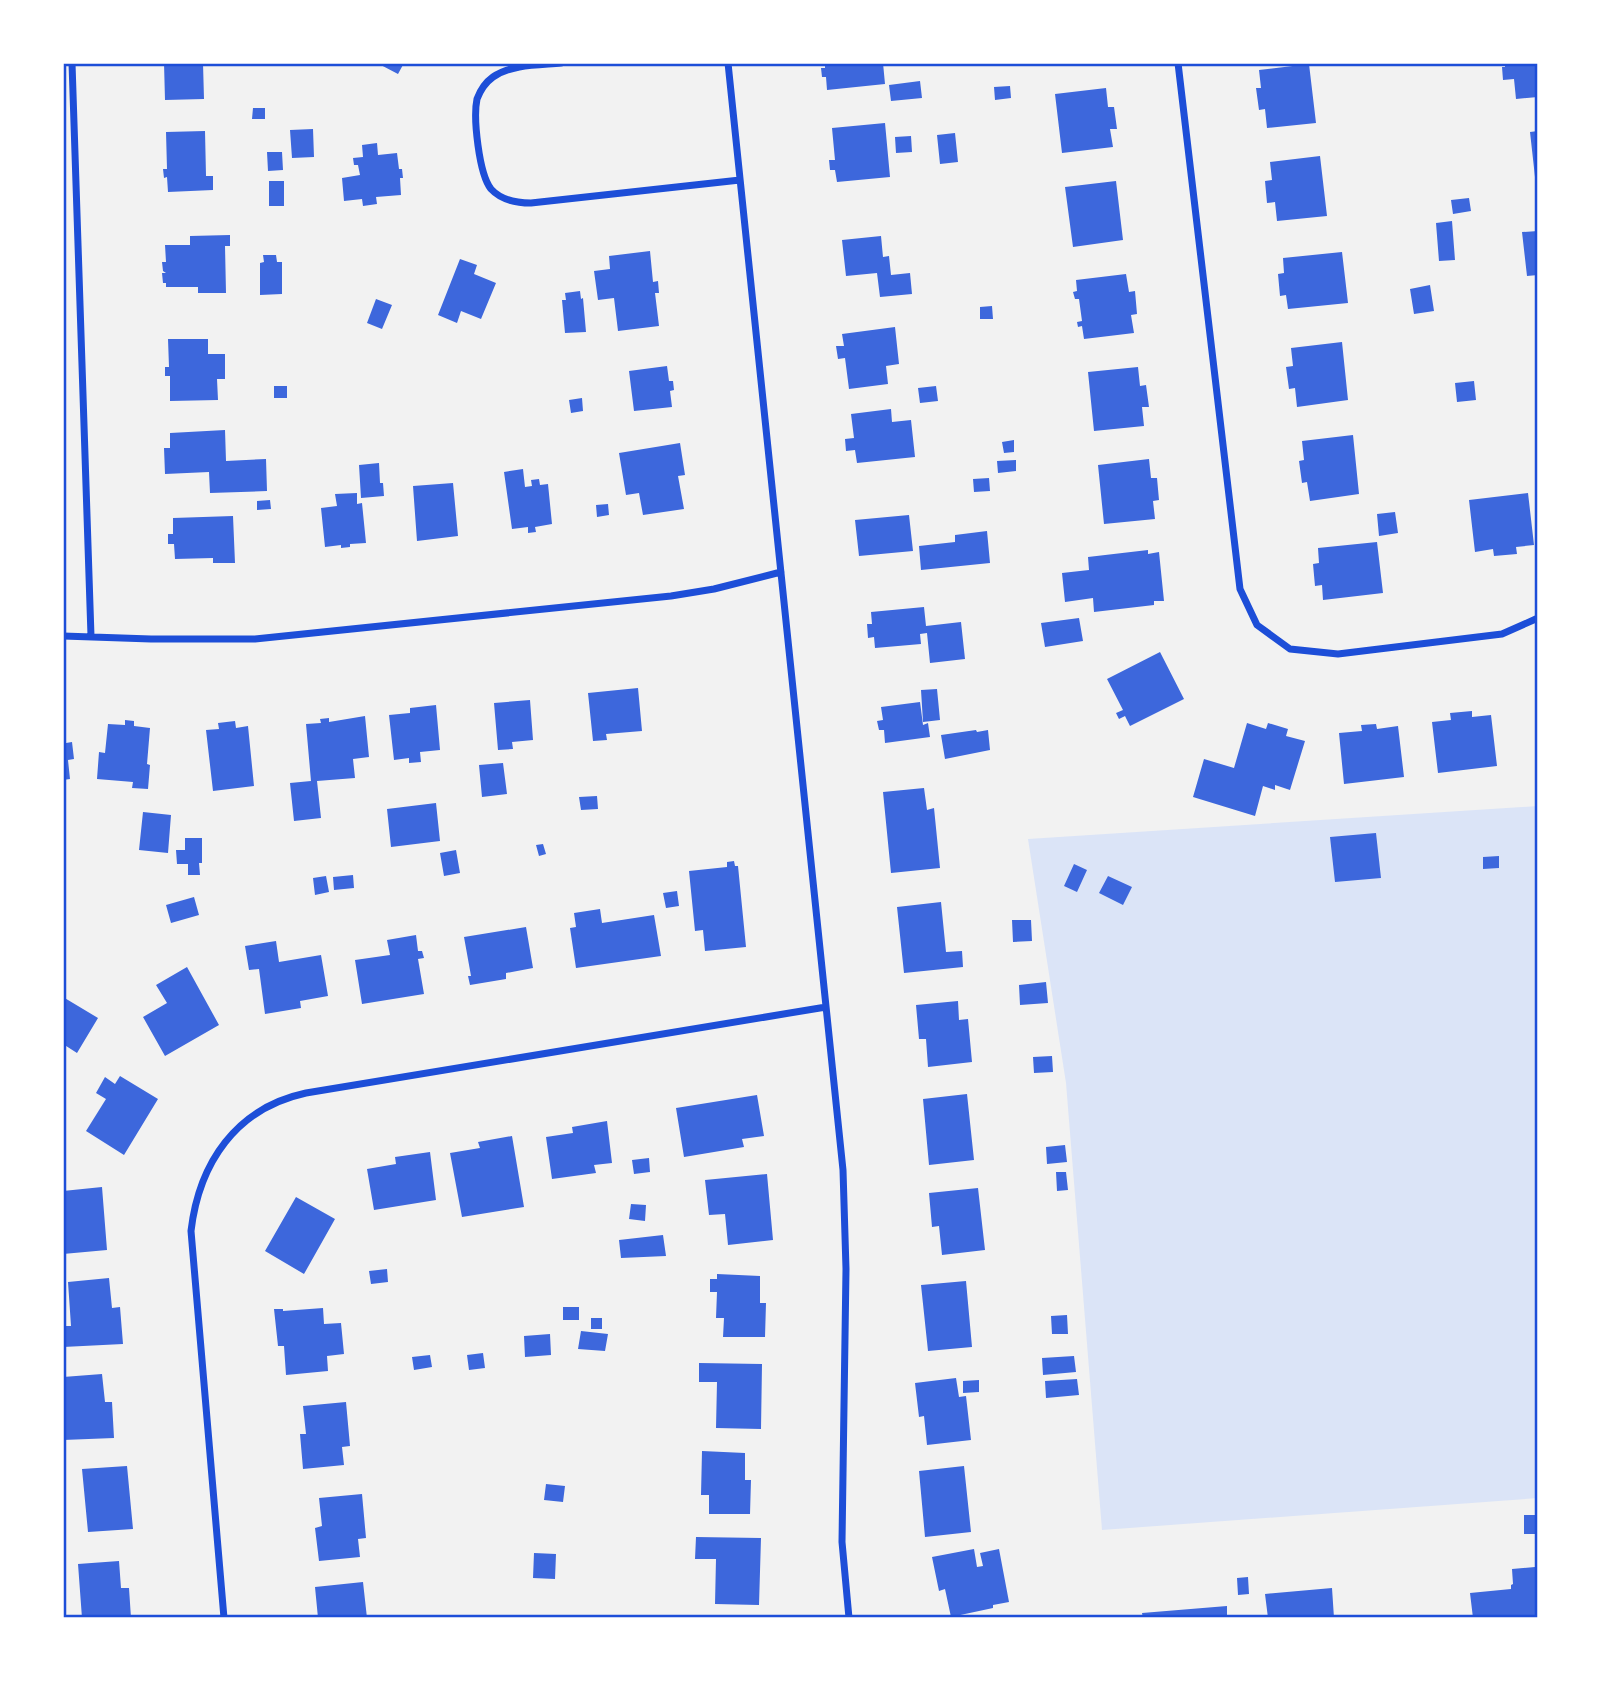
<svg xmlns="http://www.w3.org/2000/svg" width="1601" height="1681" font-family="Spectral,serif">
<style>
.green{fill:#dbe4f7}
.building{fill:#3d67dc}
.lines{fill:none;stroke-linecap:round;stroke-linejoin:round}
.minor{stroke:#1d4ed8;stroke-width:7}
.neatline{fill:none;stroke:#1d4ed8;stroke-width:2.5}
</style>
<rect width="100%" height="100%" fill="#f2f2f2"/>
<!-- green -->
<path class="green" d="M1538 806V1498L1102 1530 1066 1083 1028 839Z"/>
<!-- building -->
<path class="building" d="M164 63H203L204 99 165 100Z
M377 63H404L398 74Z
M825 63H883L885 84 827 90 826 77H822L821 68H825Z
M1505 63H1538V97L1516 99 1514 79 1503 80 1502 67H1505Z
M1309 64 1316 123 1267 128 1265 109 1259 110 1256 88H1261L1259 70Z
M920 81 922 98 891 101 889 85Z
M1010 86 1011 98 995 100 994 87Z
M1106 88 1108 107H1114L1117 129H1110L1113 147 1062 153 1055 94Z
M253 108H265V119H252Z
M885 123 890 177 837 182 835 170H830L829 160H835L832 128Z
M313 129 314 157 292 158 290 130Z
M205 131 206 176H213V190L168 192 167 177 164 178 163 169H167L166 132Z
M1538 131V186H1536L1530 132Z
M955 133 958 162 940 164 937 135Z
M911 136 912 152 896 153 895 137Z
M377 143 378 155 397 153 399 169H402L403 178H400L401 195 376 197 377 204 363 206 362 199 344 201 342 178 360 175 358 165H354L353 158 363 157 362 145Z
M267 152H282L283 170 268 171Z
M1320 156 1327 216 1277 221 1275 202 1267 203 1265 181 1272 180 1270 162Z
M269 181H284V206H269Z
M1116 181 1123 240 1073 247 1065 187Z
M1469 198 1471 211 1453 214 1451 200Z
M1452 221 1455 260 1439 261 1436 223Z
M1538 231V275L1527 276 1522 232Z
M230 235V246H225L226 293H198V287H166V283H163L162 273H166L163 271 162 262H166L165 245H190V236Z
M881 236 883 257 889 256 891 275 910 273 912 294 880 297 877 273 846 276 842 240Z
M650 251 653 282 658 281 659 293H655L659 326 618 331 614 298 598 300 594 271 610 269 609 256Z
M1342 252 1348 303 1288 309 1286 295 1280 296 1278 274 1284 273 1283 258Z
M263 255H276L277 262H282V294L260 295V263L264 262Z
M460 259 477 265 474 274 496 283 481 319 461 311 457 323 438 315Z
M1126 274 1129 292 1135 291 1137 314 1131 315 1134 333 1084 339 1082 326 1078 327 1077 322 1082 321 1079 299H1075L1073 292 1077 291 1076 280Z
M1430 285 1434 311 1414 314 1410 289Z
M580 291 581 299 583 298 586 332 565 333 562 300H566L565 293Z
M376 299 392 305 382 329 367 323Z
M992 306 993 319H980V307Z
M895 327 899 364 886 366 888 384 849 389 845 358 838 359 836 346H844L842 334Z
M168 339H208V354H225V379H217L218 400 170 401V376H165V367H169Z
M1342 342 1348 400 1297 407 1295 388 1289 389 1286 367 1293 366 1291 348Z
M667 366 669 381H673L674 390 670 391 672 407 634 411 629 371Z
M1138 367 1140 386 1146 385 1149 407H1142L1144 426 1094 431 1088 372Z
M1474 381 1476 400 1457 402 1455 383Z
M274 386H287V398H274Z
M936 386 938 401 920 403 918 388Z
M582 398 583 411 571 413 569 400Z
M891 409 892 422 911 420 915 457 857 463 855 450 846 451 845 439 854 438 851 414Z
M225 430 226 461 266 459 267 491 210 493 209 472 165 474 164 448H170V433Z
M1353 435 1359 494 1310 501 1307 482 1302 483 1299 461 1304 460 1302 441Z
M1014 440V452L1004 453 1002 442Z
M680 443 685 475 678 476 684 509 643 515 639 493 626 495 619 453Z
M1149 459 1151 478H1157L1159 500 1153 501 1155 519 1104 524 1098 465Z
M1016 460V471L998 473 997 461Z
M379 463 380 483H383L384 496 361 498 359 465Z
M523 469 525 487 532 486 531 480 539 479 540 485 548 484 552 524 535 527 536 532 528 533V527L512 529 504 472Z
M989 478 990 491 974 492 973 479Z
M453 483 458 536 417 541 413 486Z
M357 493V504L362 503 366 543 350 544V547L341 548V545L325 547 321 508 337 506 335 494Z
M1528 493 1534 545 1516 547 1517 554 1494 556 1493 549 1475 552 1469 500Z
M270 500 271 509 257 510V501Z
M608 504 609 515 597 517 596 505Z
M1395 512 1398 533 1379 536 1377 514Z
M909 515 913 551 859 556 855 520Z
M233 516 235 563H213V558L175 559 174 544H168V534H173V518Z
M987 531 990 563 921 570 919 546 955 542V535Z
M1377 542 1383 593 1323 600 1322 585 1315 586 1313 564 1319 563 1318 548Z
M1148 550V554L1159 552 1164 601H1154V605L1094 612 1093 598 1065 602 1062 573 1089 570 1088 557Z
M924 607 926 626 961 622 965 659 930 663 927 633 920 634 921 644 875 648 874 637 868 638 867 624H872L871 612Z
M1079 618 1083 641 1045 647 1041 623Z
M1160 652 1184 699 1130 726 1125 716 1119 719 1116 713 1123 710 1107 679Z
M638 688 642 731 606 734 607 740 593 741 588 693Z
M937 689 940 720 923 722 921 690Z
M530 700 533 740 512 742 513 749 498 750 494 703Z
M920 702 923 725 928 723 930 737 885 743 884 730H879L877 721 883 720 881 707Z
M436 705 440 750 420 752 421 762 409 763V758L394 760 389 715 410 713V708Z
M1472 711V717L1491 715 1497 766 1438 773 1432 722 1451 720 1450 713Z
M365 716 369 757 353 759 355 778 317 781 321 818 294 821 290 783 311 781 306 724 321 723 320 719 329 718V722Z
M125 720 134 721V726L150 728 147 764 150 765 148 789 132 788 133 782 97 779 99 752 105 753 108 724 125 725Z
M235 721 236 728 248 726 254 786 213 791 206 730 219 729 218 723Z
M1247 723 1266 729 1268 723 1288 729 1286 736 1305 741 1290 790 1275 785V790L1263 786 1255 816 1193 797 1204 759 1234 768Z
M1376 724 1377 729 1398 726 1404 777 1344 784 1339 733 1362 731 1361 725Z
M976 730 977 732 988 730 990 750 945 759 941 735Z
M65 734 66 743 72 742 74 759 68 760 70 779 63 780V735Z
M503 763 507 794 482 797 479 765Z
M924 788 927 810 934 808 940 868 891 873 883 792Z
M597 796 598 809 581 810 579 797Z
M436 803 440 841 391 847 387 809Z
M143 812 171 815 168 853 139 850Z
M1376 833 1381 878 1335 882 1330 837Z
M185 838H202V863H199L200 875H188V864H177L176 850H185Z
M543 844 546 854 539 856 536 845Z
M456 850 460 873 444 876 440 853Z
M1499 856V868L1483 869V857Z
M734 861 735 866H738L746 947 705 951 703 930 695 931 689 871 727 867V862Z
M1074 864 1087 870 1077 892 1064 886Z
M353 875 354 888 334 890 333 877Z
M326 876 329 892 315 895 313 878Z
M1108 876 1132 887 1123 905 1099 893Z
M677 891 679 906 666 908 663 893Z
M194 897 199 915 171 923 166 905Z
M941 902 946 952 962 951 963 967 904 973 897 907Z
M600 909 602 923 654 915 661 956 576 968 570 928 576 927 574 913Z
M1012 920H1031L1032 941 1013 942Z
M526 927 533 968 506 973V979L470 985 468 976H471L464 937Z
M416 935 418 951H422L424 958 418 959 424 994 362 1004 355 960 390 955 387 940Z
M276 941 279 962 321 955 328 996 300 1001 301 1008 265 1014 259 969 249 970 245 946Z
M187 967 219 1025 165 1056 143 1017 167 1003 156 985Z
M1046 982 1048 1003 1020 1005 1019 985Z
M63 997 98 1018 77 1053 63 1044Z
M958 1001 959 1020 968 1019 972 1062 928 1067 926 1039H919L916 1005Z
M1052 1056 1053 1072 1034 1073 1033 1057Z
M120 1076 158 1099 124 1155 86 1131 106 1099 96 1093 105 1077 115 1084Z
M967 1094 974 1160 929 1165 923 1099Z
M757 1095 764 1136 742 1139 744 1147 684 1157 676 1108Z
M607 1121 612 1163 594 1165 596 1173 552 1179 546 1137 573 1133 572 1127Z
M512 1136 524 1207 462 1217 450 1153 480 1148 478 1142Z
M1065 1145 1067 1162 1047 1164 1046 1147Z
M430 1152 436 1200 374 1210 367 1169 396 1164 395 1157Z
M649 1158 650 1172 634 1174 632 1160Z
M1056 1172H1066L1068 1190 1057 1191Z
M767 1174 773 1240 728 1245 725 1214 709 1215 705 1180Z
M102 1187 107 1250 63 1254V1191Z
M978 1188 985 1250 942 1255 939 1226 932 1227 929 1193Z
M296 1197 335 1219 304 1274 265 1251Z
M631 1204 646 1205 645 1221 629 1219Z
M663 1235 666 1256 621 1258 619 1240Z
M387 1269 388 1282 371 1284 369 1271Z
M717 1274 760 1276V1303H766L765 1337H723L724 1318H716L717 1292H710V1279H717Z
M109 1278 112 1308 120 1307 123 1344 63 1347V1326H71L68 1282Z
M966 1281 972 1347 928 1351 921 1285Z
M563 1307H579V1320H563Z
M323 1308 324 1324 341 1323 344 1354 327 1356 328 1371 286 1375 284 1346H278L274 1309H283V1311Z
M1067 1315 1068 1334H1052L1051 1316Z
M591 1318H602V1329H591Z
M581 1331 608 1334 605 1351 578 1349Z
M550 1334 551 1355 525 1357 524 1336Z
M483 1353 485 1368 469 1370 467 1355Z
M430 1355 432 1367 414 1370 412 1357Z
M1074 1356 1076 1372 1043 1375 1042 1358Z
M699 1363 762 1364 761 1429 716 1428 717 1382H699Z
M102 1374 105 1402H112L114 1438 63 1440V1377Z
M956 1378 959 1397 966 1396 971 1440 927 1445 924 1416 919 1417 915 1383Z
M1077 1379 1079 1395 1046 1398 1045 1381Z
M979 1380V1392L963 1393V1381Z
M346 1402 350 1446 342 1447 344 1465 303 1469 300 1434H306L303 1406Z
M702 1451 745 1453V1480H751L750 1514H709V1495H701Z
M127 1466 133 1529 88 1532 82 1469Z
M964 1466 971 1532 925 1537 919 1471Z
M546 1484 565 1486 563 1502 544 1500Z
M362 1494 366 1538 358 1539 360 1557 319 1561 315 1528 322 1526 319 1498Z
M1524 1515H1538V1534H1524Z
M696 1537 761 1538 759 1605 715 1604 716 1559H695Z
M974 1549 977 1567 983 1566 980 1553 999 1549 1009 1602 993 1605V1608L951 1617 945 1589 939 1591 932 1557Z
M534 1553 556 1554 555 1579 533 1578Z
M119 1561 121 1588H129L131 1618H82L78 1564Z
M1535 1567 1538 1618H1473L1470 1593 1511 1589V1585L1513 1584 1512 1569Z
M1248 1577 1249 1594 1238 1595 1237 1578Z
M363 1582 367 1618H318L315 1587Z
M1332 1588 1334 1618H1268L1265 1594Z
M1227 1606V1618H1143L1142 1613Z"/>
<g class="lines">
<!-- minor -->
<path class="minor" d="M72 63 91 636
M561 63C539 65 512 64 493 77 486 82 480 91 477 99 473 118 479 174 491 189 501 200 517 203 531 203L740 180
M728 63 843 1170 846 1269 842 1542 849 1618
M1178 63 1240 589 1257 625 1290 649 1338 654 1502 634 1538 618
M63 636 151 639H255L671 596 714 589 781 572
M224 1618 191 1231C199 1163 236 1108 306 1093L826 1007"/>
</g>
<!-- border -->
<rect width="1601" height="1681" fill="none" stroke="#ffffff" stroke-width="130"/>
<rect x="65" y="65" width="1471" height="1551" class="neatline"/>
</svg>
